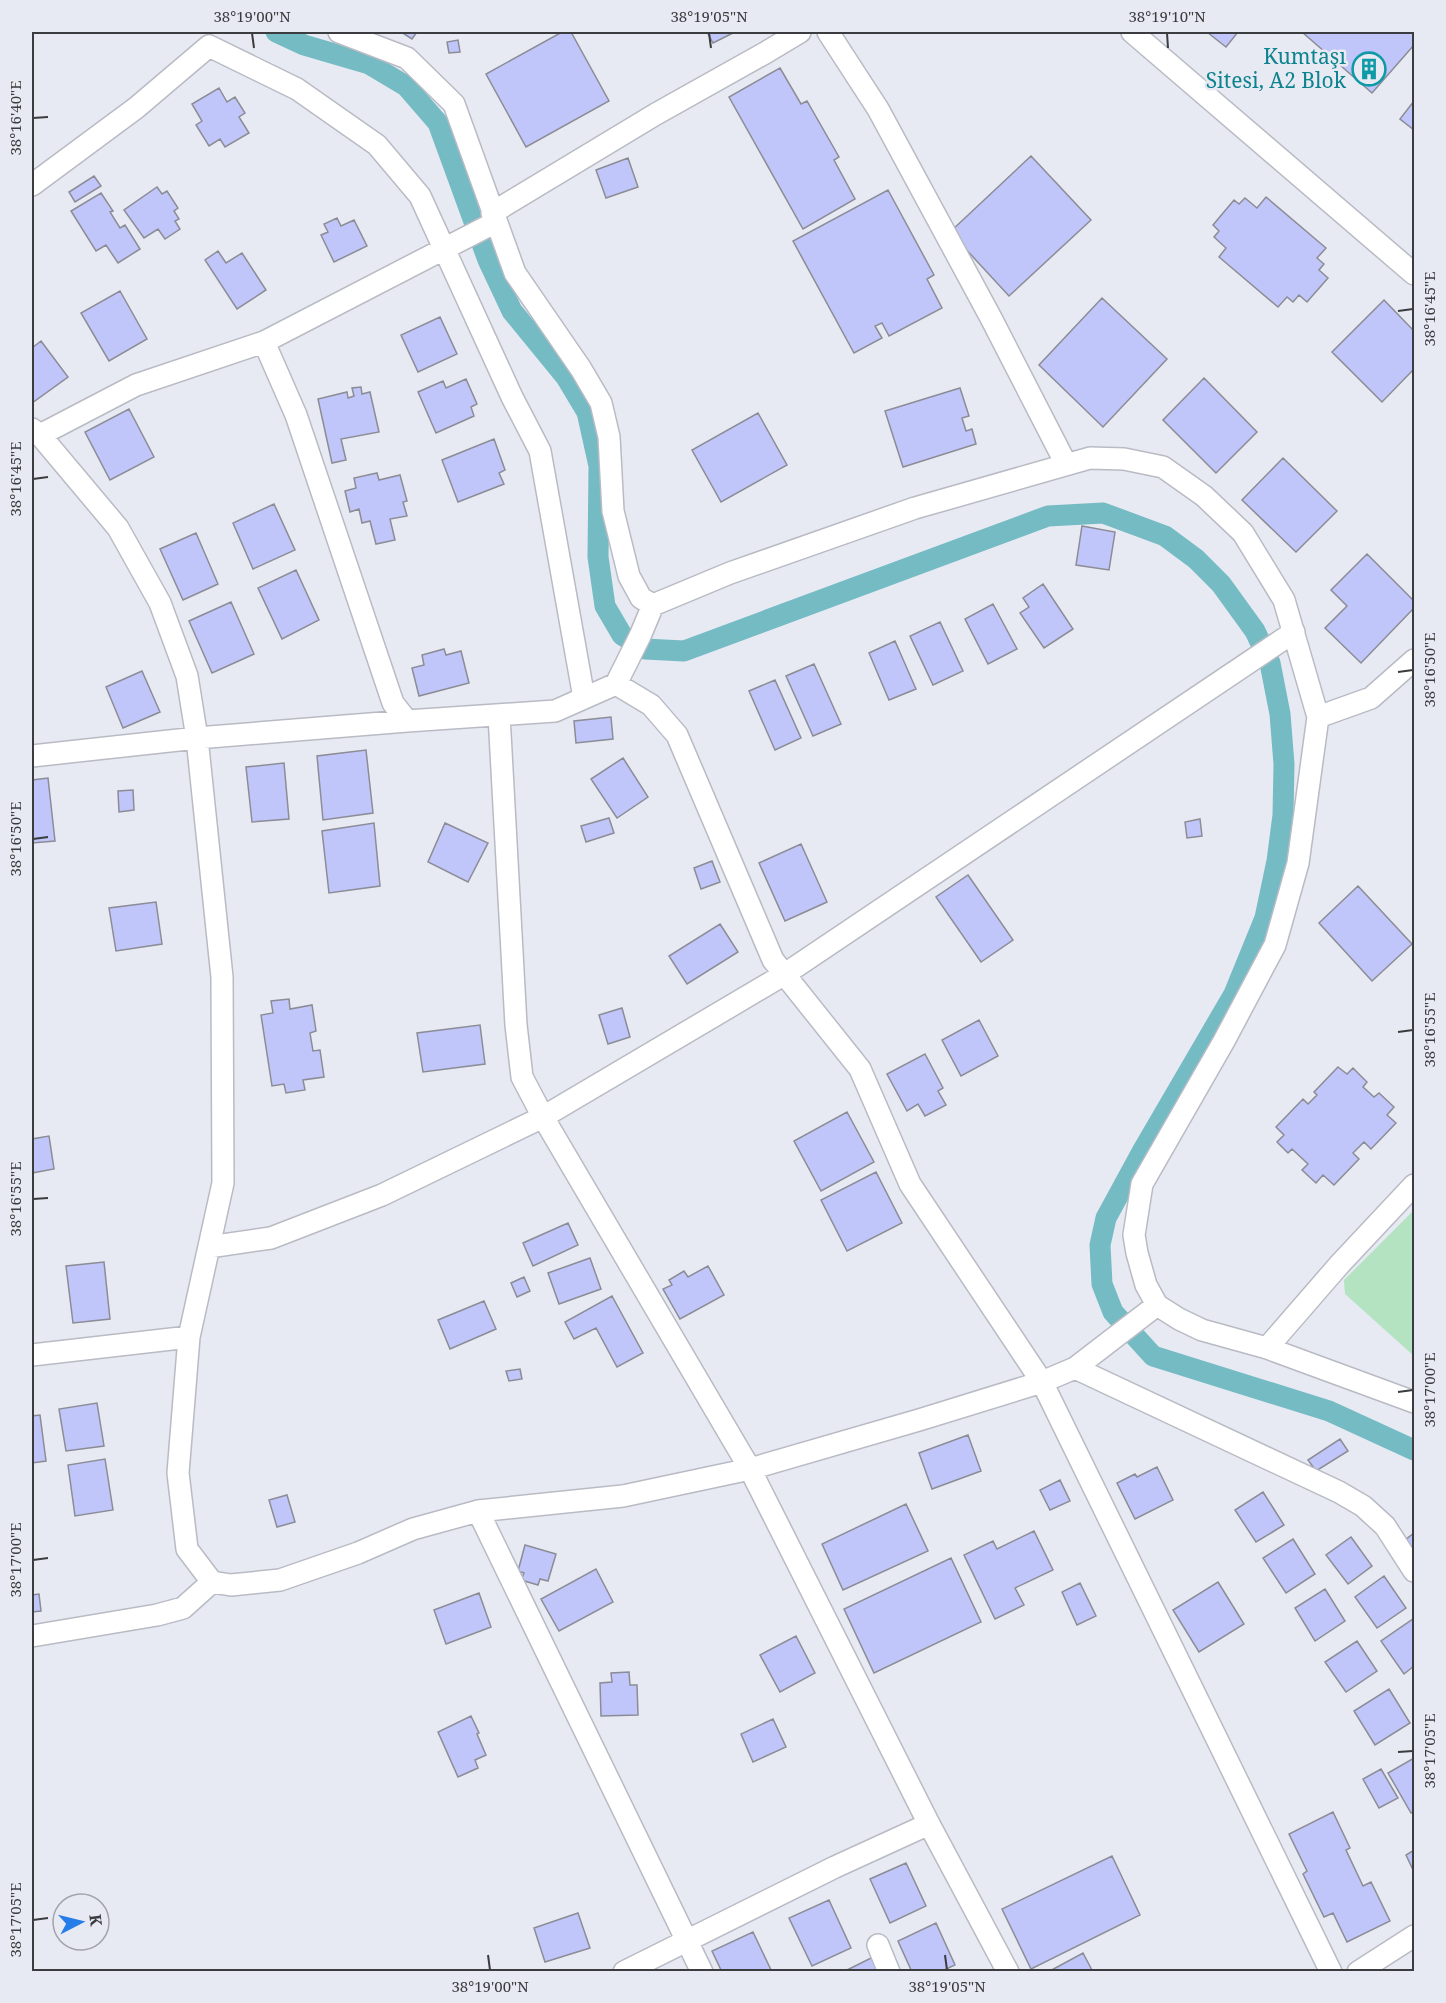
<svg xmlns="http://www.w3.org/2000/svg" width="1446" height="2003" font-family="'Noto Serif',serif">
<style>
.green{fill:#b3e3c1}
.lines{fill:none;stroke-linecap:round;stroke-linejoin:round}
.canal{stroke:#75bbc4;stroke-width:21}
.building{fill:#c0c6f9;stroke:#8b8c95;stroke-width:1.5}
.minor-casing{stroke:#b9bbc4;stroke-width:24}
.minor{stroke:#fff;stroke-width:21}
.ticks{fill:none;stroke:#3b3c3f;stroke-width:2}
.labels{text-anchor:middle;stroke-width:5;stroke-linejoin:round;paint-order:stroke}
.culture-label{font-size:21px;fill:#0d838f;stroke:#e8eaf3;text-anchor:end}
.neatline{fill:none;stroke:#3b3c3f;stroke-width:2}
.ticks-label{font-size:15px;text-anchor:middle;fill:#3b3c3f}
</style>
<rect width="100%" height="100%" fill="#e8eaf3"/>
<!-- green -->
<path class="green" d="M1414 1210V1356L1345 1294 1344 1280Z"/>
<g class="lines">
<!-- canal -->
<path class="canal" d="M276 32 304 45 369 64 406 86 438 123 488 260 512 311 566 377 587 412 599 466 598 557 605 606 622 635 645 649 684 651 1048 516 1103 513 1165 536 1196 559 1221 584 1255 631 1270 663 1280 714 1284 764 1283 815 1277 861 1265 918 1234 994 1143 1150 1106 1218 1100 1245 1102 1284 1113 1312 1153 1356 1329 1411 1414 1450"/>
</g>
<!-- building -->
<path class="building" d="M401 32H417L412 39Z
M562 32H571L609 101 526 147 486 74Z
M707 32H735L713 43Z
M1207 32H1238L1226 47Z
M1302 32H1414V45L1372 93Z
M458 40 460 52 449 53 447 42Z
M780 68 801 104 807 101 839 157 834 160 855 199 803 229 729 97Z
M219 88 227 102 235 97 245 113 239 117 249 133 225 147 220 139 209 146 196 125 202 121 192 104Z
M1414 101V130L1400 119Z
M1031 156 1091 220 1009 296 950 232Z
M628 158 638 187 606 198 596 170Z
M94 176 101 186 75 202 69 192Z
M157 187 162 194 167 191 178 208 174 211 179 219 175 221 180 229 165 239 158 229 144 238 124 210Z
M888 190 934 275 927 279 942 308 889 336 882 323 875 326 882 338 854 353 793 241Z
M101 193 113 211 110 212 120 228 125 225 140 249 118 263 106 245 96 251 71 211Z
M1266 197 1326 248 1317 258 1324 264 1319 270 1328 278 1307 302 1299 295 1293 302 1287 297 1278 307 1219 257 1226 248 1214 237 1219 231 1213 225 1234 200 1239 204 1245 198 1257 208Z
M337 218 341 226 354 220 367 246 334 262 321 235 328 232 324 224Z
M218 251 226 263 242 253 266 290 237 309 205 260Z
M120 291 147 339 109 361 81 313Z
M1102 298 1167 359 1103 427 1039 365Z
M1384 300 1414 331V369L1382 402 1332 352Z
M440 317 457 354 418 372 401 335Z
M41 341 68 377 32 403V348Z
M1204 378 1257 432 1216 473 1163 420Z
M466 379 477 404 471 407 474 416 436 433 418 392 443 381 446 388Z
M361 387 362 394 370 392 379 432 341 439 346 460 332 463 318 399 347 392 348 398 354 396 352 388Z
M960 388 969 416 962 418 966 431 972 429 976 444 903 467 885 411Z
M129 409 154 457 110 480 85 432Z
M758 413 787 465 721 502 692 450Z
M494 439 505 470 499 473 504 484 458 502 442 460Z
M1283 458 1337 511 1296 552 1242 500Z
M377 473 379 480 400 475 407 501 403 502 407 516 390 519 395 540 376 544 370 521 362 523 359 509 350 512 345 491 356 488 354 478Z
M274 504 295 550 253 569 233 523Z
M1082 526 1115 532 1109 570 1076 565Z
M196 533 218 584 183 600 160 549Z
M1367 554 1414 601V608L1361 663 1325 628 1347 606 1331 590Z
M296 570 319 620 282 639 258 588Z
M1043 584 1073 629 1044 648 1020 613 1029 607 1023 598Z
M231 602 254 654 212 673 189 621Z
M993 604 1017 649 988 664 965 619Z
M940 622 963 671 933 685 910 636Z
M895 641 916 689 889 700 869 653Z
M444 649 446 655 461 651 469 683 419 696 412 668 424 665 422 655Z
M814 664 841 724 813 736 786 676Z
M142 671 160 712 123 728 106 687Z
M775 680 801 738 775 750 749 691Z
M611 717 613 739 576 743 574 721Z
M366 750 373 813 323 820 317 756Z
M623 758 648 797 617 818 591 779Z
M284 763 289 819 252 822 246 767Z
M48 778 55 841 32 843V780Z
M133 790 134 810 119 812 118 791Z
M609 818 614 833 586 842 581 826Z
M1200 819 1202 836 1187 838 1185 822Z
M374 823 380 886 329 893 322 831Z
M445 823 488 843 468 882 428 862Z
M801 844 827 902 785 921 759 863Z
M712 861 720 882 701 889 694 868Z
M968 875 1013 940 981 962 936 897Z
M1358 886 1412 944 1372 981 1319 923Z
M156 902 162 944 116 951 109 908Z
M720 924 738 952 687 984 669 956Z
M289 999 290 1009 312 1005 316 1031 310 1033 313 1051 320 1050 324 1077 303 1080 305 1090 286 1093 284 1084 272 1086 261 1015 273 1013 271 1001Z
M622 1008 630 1037 608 1044 599 1015Z
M979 1020 998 1056 961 1076 942 1040Z
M480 1025 485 1064 423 1072 417 1033Z
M925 1054 943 1088 938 1091 946 1105 925 1116 918 1104 907 1111 887 1074Z
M1338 1067 1347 1074 1353 1068 1367 1082 1363 1087 1374 1097 1379 1093 1394 1107 1387 1115 1396 1123 1371 1149 1364 1142 1353 1153 1359 1159 1334 1185 1323 1175 1316 1183 1302 1170 1308 1164 1292 1149 1288 1153 1277 1142 1284 1135 1276 1127 1303 1099 1308 1104 1317 1095 1314 1092Z
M847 1112 874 1162 821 1191 794 1141Z
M49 1136 54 1169 32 1173V1139Z
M876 1172 902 1223 847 1251 821 1200Z
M568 1223 578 1245 533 1266 523 1243Z
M590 1258 601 1289 559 1304 548 1273Z
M104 1262 110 1319 73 1323 66 1266Z
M708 1266 724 1295 680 1319 663 1289 672 1285 669 1280 684 1271 688 1277Z
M524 1277 530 1291 517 1297 511 1283Z
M612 1296 643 1353 617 1367 596 1328 574 1339 565 1322Z
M484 1301 496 1329 450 1349 438 1320Z
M520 1369 522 1379 509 1381 506 1371Z
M97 1403 104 1446 66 1451 59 1409Z
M40 1415 46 1461 32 1463V1416Z
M968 1435 981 1471 932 1489 919 1453Z
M1340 1439 1348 1451 1316 1471 1308 1460Z
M105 1459 113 1510 75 1516 68 1465Z
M1157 1467 1173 1500 1135 1519 1117 1483 1135 1474 1137 1477Z
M1060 1480 1070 1501 1050 1510 1040 1490Z
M1263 1492 1284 1525 1256 1542 1235 1510Z
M287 1495 295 1522 277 1527 269 1500Z
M906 1504 928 1551 843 1590 822 1544Z
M1034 1531 1053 1570 1015 1588 1024 1605 995 1619 964 1555 993 1541 997 1549Z
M1414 1533V1551L1413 1552 1405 1540Z
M1351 1537 1372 1566 1348 1584 1326 1555Z
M1293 1539 1315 1574 1286 1593 1263 1558Z
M525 1545 556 1554 548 1581 540 1579 538 1585 521 1580 524 1573 518 1571Z
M951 1558 981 1622 874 1673 844 1609Z
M596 1569 613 1602 559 1631 541 1599Z
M1384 1576 1406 1608 1377 1628 1355 1597Z
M1218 1582 1244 1624 1199 1652 1173 1610Z
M1080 1583 1096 1616 1077 1625 1062 1592Z
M1325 1589 1345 1621 1315 1641 1295 1608Z
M479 1593 491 1627 446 1644 434 1610Z
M39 1594 41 1611 32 1612V1595Z
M1413 1619 1414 1666 1404 1674 1381 1641Z
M796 1636 815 1673 780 1692 760 1655Z
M1357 1641 1377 1671 1346 1692 1325 1662Z
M629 1672 630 1685H637L638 1715 601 1716 600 1683 612 1682 611 1673Z
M1389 1689 1410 1723 1375 1745 1354 1711Z
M471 1716 479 1733 477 1734 486 1755 475 1760 478 1768 458 1777 438 1732Z
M773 1719 786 1747 753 1762 741 1734Z
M1414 1758V1811L1411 1813 1388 1773Z
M1381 1769 1398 1798 1379 1808 1363 1779Z
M1333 1812 1350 1848 1346 1850 1363 1886 1371 1882 1390 1921 1347 1942 1333 1913 1324 1917 1303 1874 1307 1871 1289 1834Z
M1414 1850V1872L1406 1855Z
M1112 1856 1140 1915 1031 1969 1002 1909Z
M906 1863 926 1906 890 1923 870 1879Z
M829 1900 851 1948 812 1966 789 1918Z
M578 1913 590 1948 545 1962 534 1928Z
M936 1923 955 1965 940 1972H912L898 1941Z
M753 1932 772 1972H722L712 1951Z
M1083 1953 1093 1972H1048Z
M875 1956 882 1972H843Z"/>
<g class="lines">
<defs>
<path id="minor" d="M339 32 407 58 454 104 515 273 581 369 601 403 609 437 613 511 629 576 641 598 653 605 730 573 915 508 1090 458 1124 459 1163 467 1204 496 1243 533 1284 600 1318 717 1298 863 1275 945 1224 1041 1142 1184 1134 1235 1137 1253 1146 1285 1157 1305 1179 1319 1202 1330 1267 1348 1414 1402
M828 32 878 109 991 318 1066 464
M1132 32 1414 274
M32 185 136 108 209 46 297 89 377 145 420 196 512 397 540 451 584 698
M492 213 656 114 765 53 800 32
M264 342 296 415 393 703 407 721 555 711 616 684 640 636 653 605
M32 429 40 435 118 528 160 603 187 676 197 738 222 977 223 1183 189 1337 178 1473 187 1549 212 1582 231 1585 280 1580 358 1553 413 1529 478 1511 623 1496 750 1469 919 1420 1042 1382 1075 1368 1157 1305
M40 435 136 385 264 342 496 222
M616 684 651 705 677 735 773 960 860 1069 910 1184 1042 1382 1331 1972
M499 715 516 1025 522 1077 543 1117 750 1469 929 1824 1008 1972
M1318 717 1371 698 1414 660
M32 756 197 738 407 721
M209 1247 271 1238 382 1195 543 1117 785 974 1294 632
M1267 1348 1339 1265 1414 1185
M32 1355 189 1337
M1075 1368 1339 1492 1363 1506 1385 1526 1414 1571
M478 1511 702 1972
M32 1636 157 1615 183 1608 212 1582
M878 1945 889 1972
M624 1972 835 1867 929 1824
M1358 1972 1414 1936"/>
</defs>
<!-- minor casing -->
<use href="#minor" class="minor-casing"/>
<!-- minor -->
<use href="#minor" class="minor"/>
</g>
<!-- ticks -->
<path class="ticks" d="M252 33 254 48M709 33 711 48M1167 33 1168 48M33 118 48 117M1398 311 1413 309M33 479 48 477M1398 672 1413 670M33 839 48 837M1398 1032 1413 1030M33 1199 48 1198M1398 1392 1413 1390M33 1560 48 1558M1398 1752 1413 1751M33 1920 48 1918M488 1955 490 1970M945 1955 947 1970"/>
<!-- icons -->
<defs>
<symbol id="building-ring" viewBox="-11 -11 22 22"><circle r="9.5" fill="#e8eaf3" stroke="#0f9aa8" stroke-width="1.5"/><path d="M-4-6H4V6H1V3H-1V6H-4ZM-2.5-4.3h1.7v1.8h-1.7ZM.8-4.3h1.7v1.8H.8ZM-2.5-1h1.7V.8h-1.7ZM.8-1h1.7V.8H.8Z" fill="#0f9aa8"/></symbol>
</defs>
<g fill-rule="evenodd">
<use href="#building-ring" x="1350" y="50" width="38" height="38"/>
</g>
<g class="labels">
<!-- culture labels -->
<g class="culture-label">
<text x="1346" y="64">Kumtaşı<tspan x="1346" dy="24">Sitesi, A2 Blok</tspan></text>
</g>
</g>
<!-- border -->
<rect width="1446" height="2003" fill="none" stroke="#e8eaf3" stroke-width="66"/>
<!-- north arrow -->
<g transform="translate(81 1922) rotate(83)"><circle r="28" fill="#e8eaf3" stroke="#a3a4ab" stroke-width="1.5"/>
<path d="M0-4.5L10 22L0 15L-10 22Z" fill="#257ee7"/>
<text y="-9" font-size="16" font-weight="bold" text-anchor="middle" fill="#3b3c3f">K</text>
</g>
<rect x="33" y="33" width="1380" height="1937" class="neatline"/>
<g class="ticks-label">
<text x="252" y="22">38°19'00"N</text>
<text x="709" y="22">38°19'05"N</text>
<text x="1167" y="22">38°19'10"N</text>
<text transform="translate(16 118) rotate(-90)" y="5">38°16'40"E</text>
<text transform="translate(1430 309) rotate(-90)" y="5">38°16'45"E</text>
<text transform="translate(16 479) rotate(-90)" y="5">38°16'45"E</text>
<text transform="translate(1430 670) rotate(-90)" y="5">38°16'50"E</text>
<text transform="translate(16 839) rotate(-90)" y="5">38°16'50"E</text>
<text transform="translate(1430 1030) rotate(-90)" y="5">38°16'55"E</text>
<text transform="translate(16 1199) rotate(-90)" y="5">38°16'55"E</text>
<text transform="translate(1430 1390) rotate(-90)" y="5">38°17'00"E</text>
<text transform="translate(16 1560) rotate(-90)" y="5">38°17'00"E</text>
<text transform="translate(1430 1751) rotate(-90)" y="5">38°17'05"E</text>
<text transform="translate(16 1920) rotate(-90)" y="5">38°17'05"E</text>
<text x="490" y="1992">38°19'00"N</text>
<text x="947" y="1992">38°19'05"N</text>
</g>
</svg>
